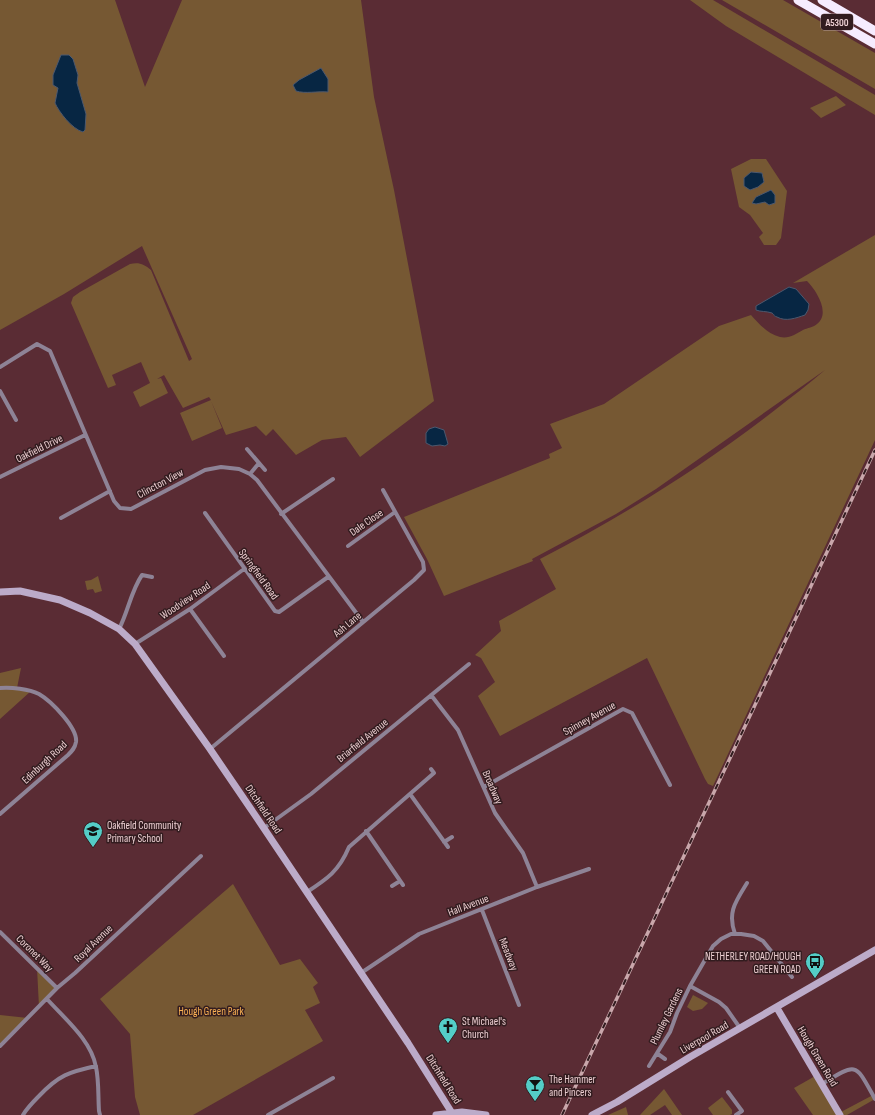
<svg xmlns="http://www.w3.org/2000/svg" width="875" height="1115" font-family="'Sofia Sans Condensed',sans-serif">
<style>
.green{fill:#765833}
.water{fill:#072643;stroke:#4c586e}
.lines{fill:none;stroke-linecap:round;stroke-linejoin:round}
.street{stroke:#8e8396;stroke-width:4}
.secondary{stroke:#bcabc9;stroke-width:7}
.highway{stroke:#f6ecff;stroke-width:9}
.rail-casing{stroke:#c9a7ab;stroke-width:3.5}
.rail{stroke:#321c1f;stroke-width:2;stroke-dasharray:6;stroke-linecap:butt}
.labels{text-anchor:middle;stroke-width:3;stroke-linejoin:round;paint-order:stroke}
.shield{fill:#321c1f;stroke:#b4999c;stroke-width:1}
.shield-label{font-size:10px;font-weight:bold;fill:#ecced1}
.street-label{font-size:11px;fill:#ecced1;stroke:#321c1f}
.poi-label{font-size:11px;fill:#ecced1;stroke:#321c1f;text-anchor:start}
.park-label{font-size:11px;fill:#f9b053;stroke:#321c1f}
</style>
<rect width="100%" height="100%" fill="#5a2c34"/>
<!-- green -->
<path class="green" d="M0 0H115L145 87 182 0H361L374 97 394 190 434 401 360 457 346 437 322 440 296 455 273 429 266 436 256 426 226 435 211 401 222 428 192 441 180 413 211 400 209 397 183 408 164 375 157 379 161 378 168 393 140 407 133 392 150 383 141 362 112 375 116 385 108 388 71 303 73 297 80 292 130 264C139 262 144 264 151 270L189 361 192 359 142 246 64 294 0 330Z
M690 0H713L875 95V115L726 26Z
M722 0H783L875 53V89Z
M836 96 846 105 821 118 810 108Z
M751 159H766L787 191 781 238 776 245H764L759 237 763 233 750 215 739 207 731 169Z
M875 235V440L713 786 708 784 705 779 647 658 500 736 478 696 495 682 481 658 475 655 501 631 499 621 556 589 540 559C623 516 702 467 775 410 791 397 809 384 825 370L656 489 616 514 532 559 533 561 444 596 427 559 404 517 550 458 549 454 562 448 550 424 604 404 719 326 751 315C759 324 768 334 780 337 789 339 796 334 803 330 807 328 814 327 817 324 831 313 816 290 807 281L793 283Z
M98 576 102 591 95 593 93 589 87 590 85 581 91 580Z
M21 668 17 688 31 691 0 719V673Z
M233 884 280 965 300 959 318 983 313 987 320 1003 305 1010 323 1041 193 1115H140L135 1097 130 1034 100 999Z
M37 968 57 988 39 1007Z
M693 995 708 1003 702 1009 693 1011 687 1007Z
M0 1015 28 1018 0 1047Z
M817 1075 839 1113 873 1095 875 1099 847 1115H813L794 1088Z
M664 1089 682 1115H672L665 1105 650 1115H640Z
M722 1097 732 1110V1114L730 1115H713L708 1108Z
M626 1107 628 1115H608Z"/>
<!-- water -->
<path class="water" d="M61 55H69L73 59 78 75 77 83 86 114 85 130 83 132C72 129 59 112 55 103L58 88 53 85V75Z
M321 68 328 79V92C318 91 305 94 296 91L293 85 299 80Z
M751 172 762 173 764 182 758 187 750 190 744 186V178Z
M771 190 775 195V203L769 205 765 202 756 204 752 203 756 197Z
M789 287 796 289 809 304 808 310 805 315C796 318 786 322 777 317 772 315 776 316 772 313 766 311 761 312 756 310V306Z
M435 427 444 430 448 444 445 446 440 445 432 446 426 443V433L429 429Z"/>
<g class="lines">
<!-- street -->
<path class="street" d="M0 367 37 344 50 351 114 501 120 508 131 509 205 470 221 467 239 469 250 474 257 480 363 622
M0 391 16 420
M247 449 265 470
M250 474 259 463
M0 477 85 435
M205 513 275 611 279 612 328 577
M281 514 333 479
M61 518 110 491
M348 546 395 512
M190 609 224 656
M119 629C128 612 131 591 142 575L152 577
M135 644 190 609 244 569
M0 688C11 687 29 689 39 694 51 701 78 728 76 742 75 748 72 751 68 755L0 814
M431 695 458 730 495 813 523 853 537 887
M210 749 414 580 424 570 423 562 383 490
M484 787 623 709 632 713 670 785
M410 794 448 847
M264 828 311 794 469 664
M366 831 403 885
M444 842 452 837
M392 886 400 881
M307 892C327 879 339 871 349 847L434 773 431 769
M482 910 519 1005
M0 932 57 988
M735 934C727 912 736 901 747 883
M361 973 419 934 537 887 589 869
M690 986 719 1002 726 1008 740 1028
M47 999C65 1019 91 1040 96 1067 99 1081 98 1096 99 1111L100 1115
M0 1046 57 988 75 973 201 856
M658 1054 665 1059
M649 1066 670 1032 677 1013 690 986 713 946 721 939 731 934H741L754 936 763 941 792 977
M822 1084C858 1062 855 1063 875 1099
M728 1092 742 1111 736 1115
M23 1115C27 1108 33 1102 39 1096 59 1075 69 1072 96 1066
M268 1115 333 1078"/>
<!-- secondary -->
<path class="secondary" d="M0 592 20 591 60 600 90 613 119 629 135 644 210 749 259 821 408 1043 452 1113
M777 1008 840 1115
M436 1115 462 1112 486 1115
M592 1115 617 1102 690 1057 875 950"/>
<!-- highway -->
<path class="highway" d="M798 0 875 44
M822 0 875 31"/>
<defs>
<path id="rail" d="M562 1115 875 450"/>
</defs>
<!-- rail casing -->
<use href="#rail" class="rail-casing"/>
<!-- rail -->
<use href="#rail" class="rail"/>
</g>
<!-- icons -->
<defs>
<symbol id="school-pin" viewBox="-11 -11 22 30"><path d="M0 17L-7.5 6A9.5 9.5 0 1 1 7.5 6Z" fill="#54cdc7" stroke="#321c1f"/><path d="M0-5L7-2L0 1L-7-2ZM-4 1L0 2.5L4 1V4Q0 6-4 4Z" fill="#111"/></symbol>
<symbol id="bus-pin" viewBox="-11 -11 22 30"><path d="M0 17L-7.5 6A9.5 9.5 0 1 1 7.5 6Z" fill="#54cdc7" stroke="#321c1f"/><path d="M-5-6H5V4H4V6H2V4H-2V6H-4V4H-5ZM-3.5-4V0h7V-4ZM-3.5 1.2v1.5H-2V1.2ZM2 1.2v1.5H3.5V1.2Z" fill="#111"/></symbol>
<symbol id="church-pin" viewBox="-11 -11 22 30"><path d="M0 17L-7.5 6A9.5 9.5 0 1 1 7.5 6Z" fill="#54cdc7" stroke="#321c1f"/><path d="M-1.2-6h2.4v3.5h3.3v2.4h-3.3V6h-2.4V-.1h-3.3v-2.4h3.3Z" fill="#111"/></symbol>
<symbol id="bar-pin" viewBox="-11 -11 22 30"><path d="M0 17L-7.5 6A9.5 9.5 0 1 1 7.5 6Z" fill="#54cdc7" stroke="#321c1f"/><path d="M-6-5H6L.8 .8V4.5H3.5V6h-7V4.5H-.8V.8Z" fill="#111"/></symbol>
</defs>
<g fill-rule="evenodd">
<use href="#school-pin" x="82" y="820" width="22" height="30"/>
<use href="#bus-pin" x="804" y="951" width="22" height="30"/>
<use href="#church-pin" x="437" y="1016" width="22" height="30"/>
<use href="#bar-pin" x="524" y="1074" width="22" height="30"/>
</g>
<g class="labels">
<!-- shield labels -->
<rect class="shield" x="821" y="14" width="32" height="16" rx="3"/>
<g class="shield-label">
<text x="837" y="26">A5300</text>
</g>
<!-- street labels -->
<g class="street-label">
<text transform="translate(39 448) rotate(-26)" y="4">Oakfield Drive</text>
<text transform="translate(160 483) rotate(-28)" y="4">Clincton View</text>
<text transform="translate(366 522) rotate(-35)" y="4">Dale Close</text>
<text transform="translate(259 574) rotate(54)" y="4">Springfield Road</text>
<text transform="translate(185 600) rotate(-34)" y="4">Woodview Road</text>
<text transform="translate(347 624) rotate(-40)" y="4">Ash Lane</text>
<text transform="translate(589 718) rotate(-29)" y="4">Spinney Avenue</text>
<text transform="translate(362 740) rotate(-39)" y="4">Briarfield Avenue</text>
<text transform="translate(44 762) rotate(-43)" y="4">Edinburgh Road</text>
<text transform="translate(493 787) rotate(67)" y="4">Broadway</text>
<text transform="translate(264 809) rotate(56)" y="4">Ditchfield Road</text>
<text transform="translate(468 905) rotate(-21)" y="4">Hall Avenue</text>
<text transform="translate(93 943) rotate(-44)" y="4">Royal Avenue</text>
<text transform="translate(35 953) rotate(45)" y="4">Coronet Way</text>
<text transform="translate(509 954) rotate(68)" y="4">Meadway</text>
<text transform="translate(666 1016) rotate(-64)" y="4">Plumley Gardens</text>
<text transform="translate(704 1037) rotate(-30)" y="4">Liverpool Road</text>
<text transform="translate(818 1056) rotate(59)" y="4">Hough Green Road</text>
<text transform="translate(444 1079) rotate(58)" y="4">Ditchfield Road</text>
</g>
<!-- poi labels -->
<g class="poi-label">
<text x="107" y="829">Oakfield Community<tspan x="107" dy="13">Primary School</tspan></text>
<text x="801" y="960" text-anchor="end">NETHERLEY ROAD/HOUGH<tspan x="801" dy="13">GREEN ROAD</tspan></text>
<text x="462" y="1025">St Michael's<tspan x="462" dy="13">Church</tspan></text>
<text x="549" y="1083">The Hammer<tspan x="549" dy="13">and Pincers</tspan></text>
</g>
<!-- park labels -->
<g class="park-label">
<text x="211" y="1015">Hough Green Park</text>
</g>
</g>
</svg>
